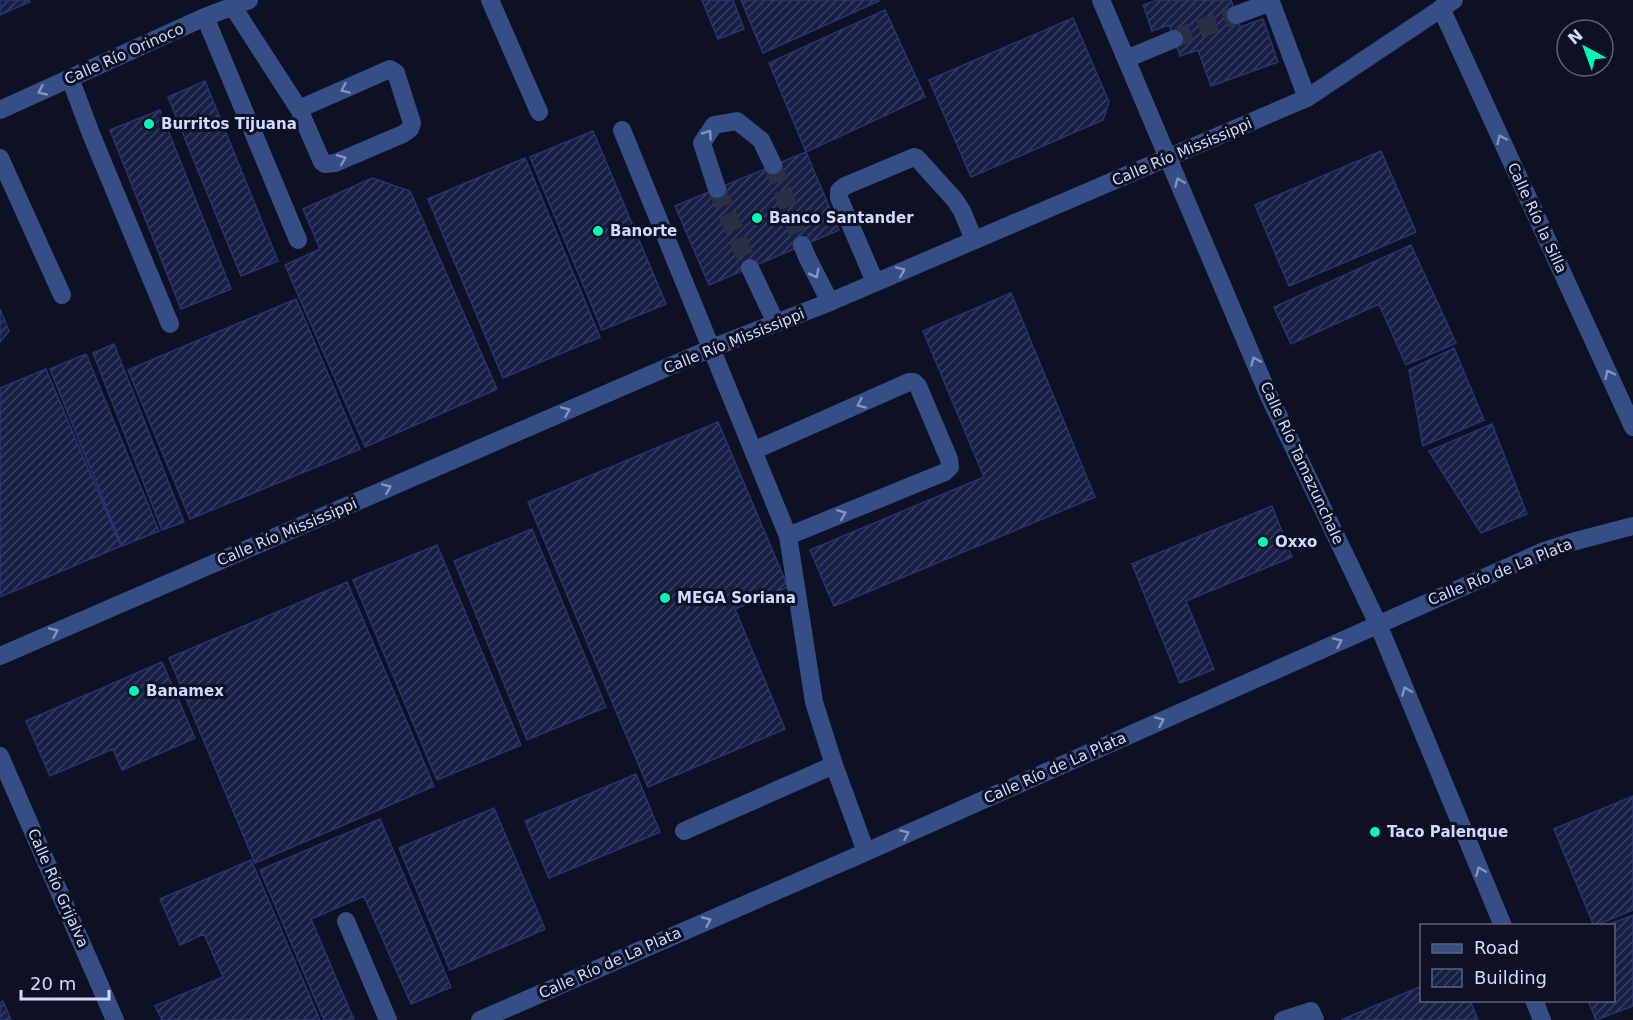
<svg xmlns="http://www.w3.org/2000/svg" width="1633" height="1020" font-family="'DejaVu Sans',sans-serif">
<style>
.building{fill:url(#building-hatch);stroke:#283472;stroke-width:1.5}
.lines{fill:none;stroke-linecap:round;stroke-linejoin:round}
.minor-tunnel{stroke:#2a2f44;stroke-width:18;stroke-dasharray:18 9;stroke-linecap:butt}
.minor{stroke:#354e85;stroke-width:18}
.oneway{stroke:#8294c2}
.poi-dot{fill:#00faba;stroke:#0d1123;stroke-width:2}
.labels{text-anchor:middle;stroke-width:6;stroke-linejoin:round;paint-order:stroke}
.street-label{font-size:15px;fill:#cfdaff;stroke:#0d1123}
.poi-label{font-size:15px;font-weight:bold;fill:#cfdaff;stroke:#0d1123;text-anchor:start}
</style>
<defs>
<pattern id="building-hatch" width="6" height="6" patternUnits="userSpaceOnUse" patternTransform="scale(1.5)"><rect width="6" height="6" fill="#181f45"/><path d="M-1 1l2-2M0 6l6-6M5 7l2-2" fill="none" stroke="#393f61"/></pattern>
</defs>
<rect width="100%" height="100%" fill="#0d1123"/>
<!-- building -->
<path class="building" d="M0 0H29L30 2 0 15Z
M702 0H733L744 29 718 39Z
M741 0H878L879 1 763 53Z
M1158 0H1231L1240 27 1263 19 1278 62 1211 86 1198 50 1180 56 1169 25 1152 31 1143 5Z
M885 10 925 97 806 152 769 63Z
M1073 18 1109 102 1103 120 971 177 929 80Z
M205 81 278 261 241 276 168 97Z
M160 110 231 289 181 309 110 130Z
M593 131 666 304 602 330 530 157Z
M1381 151 1416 232 1289 286 1255 205Z
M806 152 839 230 709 285 675 206Z
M525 158 600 337 503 378 428 199Z
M372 178 410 191 497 389 365 447 285 265 320 249 303 209Z
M1411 245 1456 343 1406 365 1379 304 1291 344 1274 307Z
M1011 293 1095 497 834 606 810 550 984 477 923 331Z
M296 299 360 449 190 519 128 370Z
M0 309 9 331 0 342Z
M114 344 184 522 162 530 93 353Z
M1454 348 1484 420 1423 446 1409 370Z
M86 354 159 531 122 546 50 369Z
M46 369 121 546 0 597V388Z
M718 422 788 587 735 609 785 729 648 787 528 502Z
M1492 424 1527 514 1481 533 1429 451Z
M1272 506 1292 557 1186 601 1214 669 1180 683 1132 564Z
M532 529 606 707 527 740 454 561Z
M437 545 521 745 437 780 353 580Z
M347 582 434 786 255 863 169 658Z
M162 662 195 738 122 770 113 749 50 776 26 721Z
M636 774 660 832 549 878 525 821Z
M1633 796V910L1594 926 1554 829Z
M494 808 545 929 450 970 399 848Z
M380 819 451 987 411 1004 364 896 311 919 354 1020H324L260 870Z
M251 860 320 1020H162L155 1006 223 977 204 934 180 945 160 899Z
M1633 915V1006L1596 1020 1588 1000H1614V926H1605Z
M1422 986V1000H1470L1478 1020H1341Z
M3 1001 11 1020H0V1002Z"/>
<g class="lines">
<!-- minor-tunnel -->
<path class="minor-tunnel" d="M1174 39 1236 15
M773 165 802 245
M717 189 750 268"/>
<!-- minor -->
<path class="minor" d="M490 0 539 112
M1101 0 1269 396 1378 624 1503 926
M233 7 299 109 322 162 325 164 335 163 403 134 410 129 412 123 396 73 390 69 299 109
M1441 8 1633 427
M1236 15 1271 2 1307 98
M205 17 298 240
M1126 59 1174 39
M70 78 91 134 170 324
M0 110 205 17 249 0
M622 130 788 536 814 702 834 765 866 852
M0 158 62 295
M717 189 702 143 714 125 737 121 761 140 773 165
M802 245 808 259 830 302
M750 268 776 323
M875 282 839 198V191L845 186 914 157 917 158 955 200 962 211 974 240
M753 451 909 382H914L918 386 949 459 950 467 945 472 788 536
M0 656 712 348 830 302 1307 98 1454 0
M0 756 115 1020
M684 831 834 765
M346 921 388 1020
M1534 1000 1542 1020
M480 1020 866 852 1544 551 1572 542 1633 526
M1283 1020 1311 1011 1315 1020"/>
</g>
<!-- one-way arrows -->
<defs><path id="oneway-chevron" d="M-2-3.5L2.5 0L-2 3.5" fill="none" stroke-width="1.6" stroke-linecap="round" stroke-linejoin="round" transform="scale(1.5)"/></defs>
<g class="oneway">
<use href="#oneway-chevron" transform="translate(345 89) rotate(156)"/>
<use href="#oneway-chevron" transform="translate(42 91) rotate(155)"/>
<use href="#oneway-chevron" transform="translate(708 134) rotate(-55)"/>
<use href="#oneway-chevron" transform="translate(1501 139) rotate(-115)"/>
<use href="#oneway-chevron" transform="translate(342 159) rotate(-22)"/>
<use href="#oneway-chevron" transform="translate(1179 182) rotate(-113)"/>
<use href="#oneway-chevron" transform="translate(901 271) rotate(-23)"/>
<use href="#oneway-chevron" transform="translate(815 274) rotate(63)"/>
<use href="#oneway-chevron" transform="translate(1255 361) rotate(-113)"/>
<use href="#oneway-chevron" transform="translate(1609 374) rotate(-115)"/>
<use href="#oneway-chevron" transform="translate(861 404) rotate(156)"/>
<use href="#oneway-chevron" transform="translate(566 411) rotate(-23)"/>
<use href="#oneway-chevron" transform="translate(387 488) rotate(-23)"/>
<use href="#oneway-chevron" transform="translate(842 514) rotate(-22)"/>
<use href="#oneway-chevron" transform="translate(54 632) rotate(-23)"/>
<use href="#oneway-chevron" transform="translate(1338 642) rotate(-24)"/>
<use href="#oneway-chevron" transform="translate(1406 691) rotate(-112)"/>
<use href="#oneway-chevron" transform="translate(1160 721) rotate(-24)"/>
<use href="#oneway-chevron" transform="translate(905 834) rotate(-24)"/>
<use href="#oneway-chevron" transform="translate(1480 871) rotate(-112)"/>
<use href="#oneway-chevron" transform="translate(707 921) rotate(-24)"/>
</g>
<!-- markers -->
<g class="poi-dot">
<circle cx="149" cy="124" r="6"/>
<circle cx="757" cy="218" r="6"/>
<circle cx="598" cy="231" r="6"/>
<circle cx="1263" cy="542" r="6"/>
<circle cx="665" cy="598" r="6"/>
<circle cx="134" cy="691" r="6"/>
<circle cx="1375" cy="832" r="6"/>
</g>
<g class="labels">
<!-- street labels -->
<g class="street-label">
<text transform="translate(124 54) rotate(-24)" y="5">Calle Río Orinoco</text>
<text transform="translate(1182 152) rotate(-23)" y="5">Calle Río Mississippi</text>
<text transform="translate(1537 218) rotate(65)" y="5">Calle Río la Silla</text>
<text transform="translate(734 341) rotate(-22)" y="5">Calle Río Mississippi</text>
<text transform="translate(1302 463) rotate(65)" y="5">Calle Río Tamazunchale</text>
<text transform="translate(287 532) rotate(-23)" y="5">Calle Río Mississippi</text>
<text transform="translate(1500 572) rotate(-22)" y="5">Calle Río de La Plata</text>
<text transform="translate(1055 768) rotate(-24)" y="5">Calle Río de La Plata</text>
<text transform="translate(58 888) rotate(66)" y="5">Calle Río Grijalva</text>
<text transform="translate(610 963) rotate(-24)" y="5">Calle Río de La Plata</text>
</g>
<!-- poi labels -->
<g class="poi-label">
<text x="161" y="129">Burritos Tijuana</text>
<text x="769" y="223">Banco Santander</text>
<text x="610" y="236">Banorte</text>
<text x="1275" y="547">Oxxo</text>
<text x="677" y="603">MEGA Soriana</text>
<text x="146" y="696">Banamex</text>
<text x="1387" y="837">Taco Palenque</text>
</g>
</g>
<!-- legend -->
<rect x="1420" y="924" width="195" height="78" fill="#0d1123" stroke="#5b617b" stroke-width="1.5"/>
<rect x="1432" y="944" width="30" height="9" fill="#354e85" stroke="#5b617b" stroke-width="1.5"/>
<text x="1474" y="954" font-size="18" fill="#cfdaff">Road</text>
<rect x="1432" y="969" width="30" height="18" fill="url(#building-hatch)" stroke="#5b617b" stroke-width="1.5"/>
<text x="1474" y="984" font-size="18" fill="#cfdaff">Building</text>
<!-- north arrow -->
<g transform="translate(1585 48) rotate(319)"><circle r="28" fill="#0d1123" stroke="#5b617b" stroke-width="1.5"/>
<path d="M0-4.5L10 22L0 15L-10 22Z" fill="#00faba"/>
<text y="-9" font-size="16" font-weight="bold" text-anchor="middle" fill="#cfdaff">N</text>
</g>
<!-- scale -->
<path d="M21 990v9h88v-9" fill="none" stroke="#cfdaff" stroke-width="3"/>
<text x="30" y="990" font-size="18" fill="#cfdaff" stroke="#0d1123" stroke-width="4.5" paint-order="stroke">20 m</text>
</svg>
